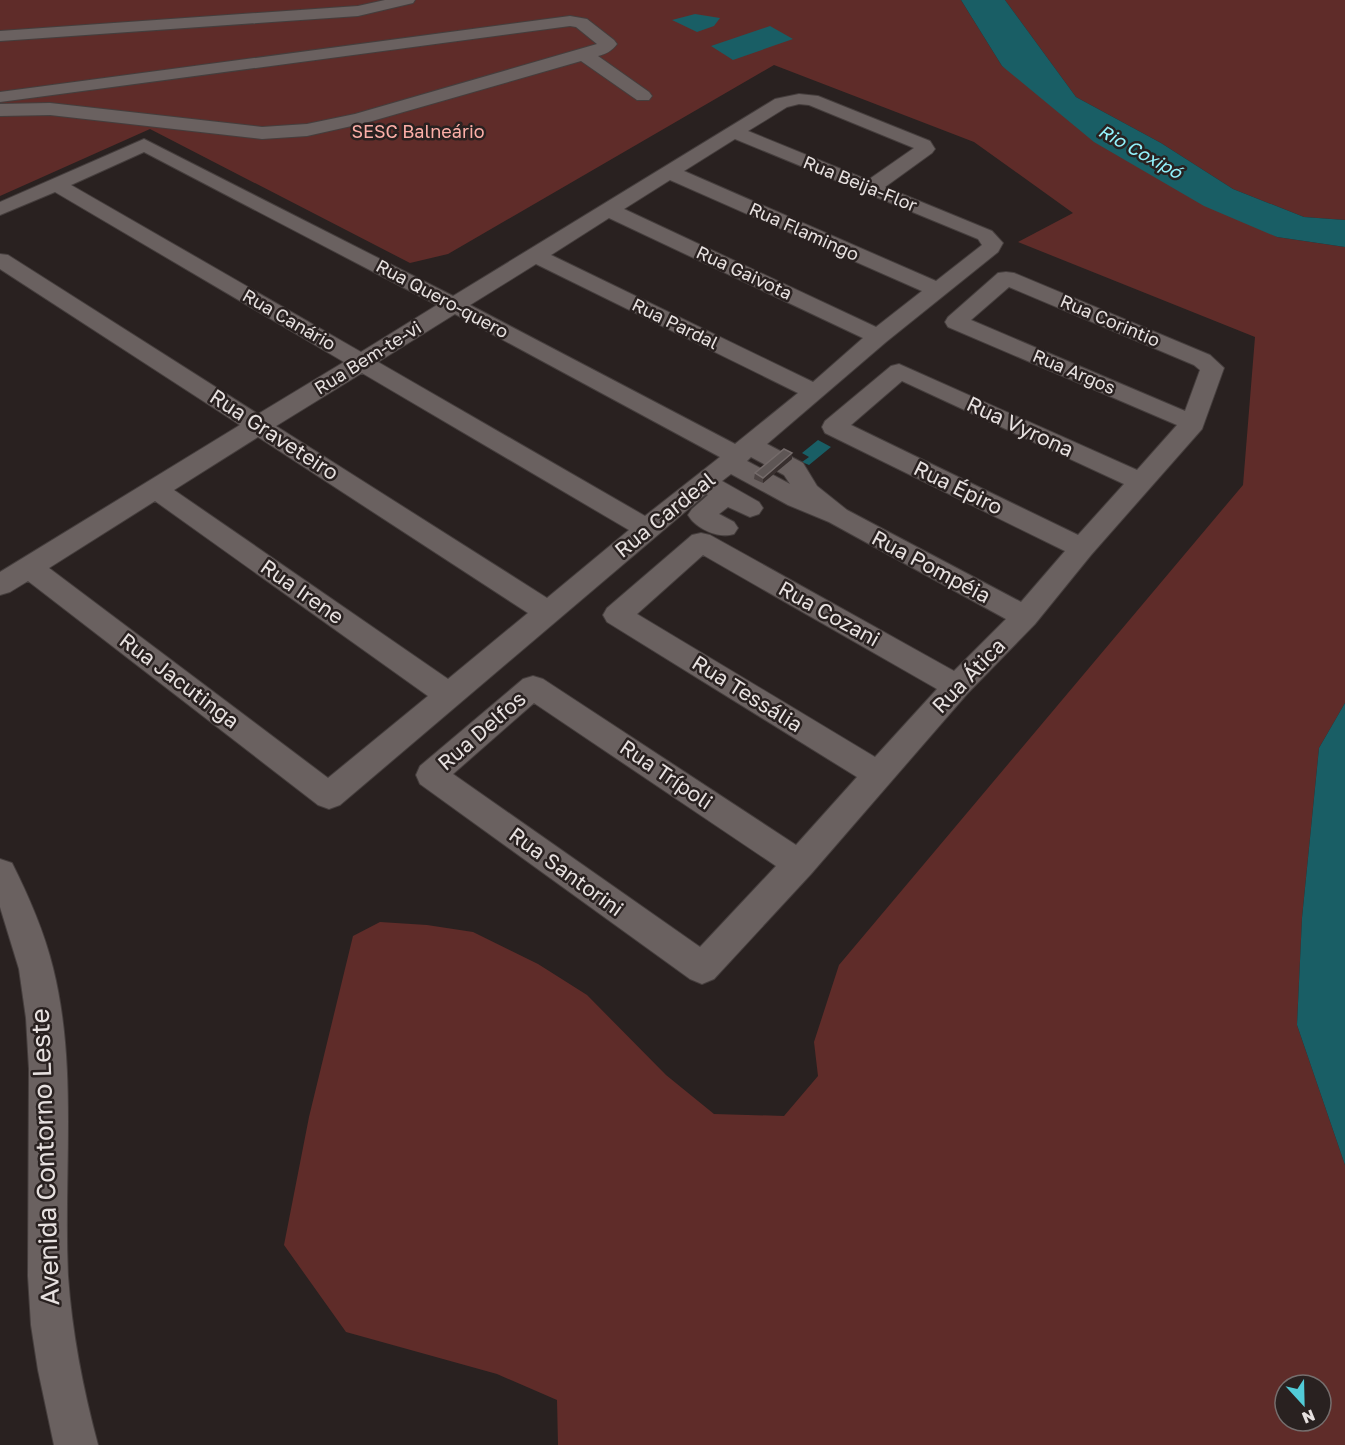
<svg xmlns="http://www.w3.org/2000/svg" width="1345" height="1445" font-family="'Golos Text',sans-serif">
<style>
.green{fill:#5f2c29;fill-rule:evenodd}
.water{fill:#195e65}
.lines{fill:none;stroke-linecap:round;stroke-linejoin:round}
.minor-casing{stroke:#453e3d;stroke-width:2}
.minor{fill:#6a6160;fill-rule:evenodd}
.wall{fill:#4e4544}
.shaded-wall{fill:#382f2e}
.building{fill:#5e5655;stroke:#746b6a;stroke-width:1.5}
.labels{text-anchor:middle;stroke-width:5;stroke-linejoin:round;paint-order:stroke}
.far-park-label{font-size:18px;fill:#fcafa8;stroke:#292120}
.far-water-label{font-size:18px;font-style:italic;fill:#93f2fc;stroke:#292120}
.far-street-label{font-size:18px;fill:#e7e1e0;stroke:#292120}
.street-label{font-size:21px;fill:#e7e1e0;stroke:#292120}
.near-street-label{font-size:26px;fill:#e7e1e0;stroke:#292120}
</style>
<rect width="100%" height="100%" fill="#292120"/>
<!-- green -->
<path class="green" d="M0 0H961L1002 66 1277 237 1345 247V703L1319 748 1302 918 1297 1025 1345 1165V1445H558L557 1400 497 1374 346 1332 284 1245 309 1117 353 936 380 922 427 925 473 932 538 964 587 995 666 1075 714 1114 784 1116 818 1076 814 1042 839 965 1243 485 1255 337 1018 242 1073 213 974 142 774 65 448 254 410 263 150 129 0 196ZM1285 1385H1321V1421H1285Z
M1005 0H1345V220L1304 217 1233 189 1161 143 1076 97Z"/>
<!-- water -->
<path class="water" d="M961 0H1005L1076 97 1161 143 1233 189 1304 217 1345 220V247L1277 237 1204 206 1094 142 1002 66Z
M695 14 720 18 714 26 697 32 672 20Z
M770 26 793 39 733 60 711 46Z
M818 440 831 447 809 465 802 462 809 457 802 453Z
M1345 703V1165L1297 1025 1302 918 1319 748Z"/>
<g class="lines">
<defs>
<path id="minor" d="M385 0H415L413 3 358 16 0 41V31L358 6Z
M570 16 587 19 614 40 617 44C612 51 606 54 598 56L649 92 652 96 649 100H637L581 61 365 123 307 136 262 139 50 115 0 116V104L50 103 262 127 307 124 355 114 597 44 576 27 570 26 0 102V92Z
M799 94 818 96 930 141 935 149 932 153 885 187 992 231 1003 243 998 252 886 342 767 444 803 463 817 486 847 510 1021 602 1065 551 825 433 822 427 825 421 891 366 899 364 1137 470 1177 425 948 327 945 322 948 317 998 273 1006 272 1014 273 1210 355 1224 368 1202 429 1091 555 1035 624 967 694 811 874 714 979 702 984 690 979 420 784 416 775 420 766 523 679 533 676 543 679 796 845 857 777 607 622 603 615 607 608 692 535 701 533 710 535 954 671 1006 619 829 522 788 505 731 474 722 481 759 502 763 508 759 514 750 517 728 507 719 514 734 522 738 528 734 534C719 539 696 529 688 515L692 509 708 495 706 494 340 805 329 809 318 805 28 581 10 592 0 595V572L240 425 0 269V254L8 255 258 414 344 362 55 192 0 215V202L144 139 453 296 775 99ZM799 104 809 105 914 148 868 180 748 131 787 107ZM735 139 978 239 982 245 936 281 684 171ZM144 152 412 292 437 305 361 352 71 185ZM670 180 922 291 876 327 624 209ZM609 218 863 338 813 382 551 255ZM536 264 798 393 735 444 470 305ZM1009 287 1194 365 1200 370 1185 411 971 320ZM455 314 720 457 645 516 378 362ZM362 373 629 530 547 598 276 426ZM902 381 1124 484 1078 535 851 425ZM258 437 528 613 448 679 174 490ZM751 457 784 475 790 484 747 461ZM155 501 428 696 328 778 49 568ZM703 555 937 689 875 757 637 614ZM534 703 776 866 700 947 453 774Z
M0 859 12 863C29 897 44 931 53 968 78 1068 63 1174 68 1276 72 1333 83 1389 98 1445H54L38 1370 31 1325 28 1276 29 1069 26 1018 19 969 0 907Z"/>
</defs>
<!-- minor casing -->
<use href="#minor" class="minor-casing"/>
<!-- minor -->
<use href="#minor" class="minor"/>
</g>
<!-- wall -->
<path class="wall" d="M792 459 763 483 754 479 755 473Z"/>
<!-- shaded-wall -->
<path class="shaded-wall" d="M792 453V459L763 483V478Z"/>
<!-- building -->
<path class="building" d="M784 449 792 453 763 478 755 473Z"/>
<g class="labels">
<!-- far-park labels -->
<g class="far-park-label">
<text x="418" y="138">SESC Balneário</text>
</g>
<!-- far-water labels -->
<g class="far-water-label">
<text transform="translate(1140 152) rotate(29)" y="6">Rio Coxipó</text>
</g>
<!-- far-street labels -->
<g class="far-street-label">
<text transform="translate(860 184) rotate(22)" y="6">Rua Beija-Flor</text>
<text transform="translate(804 232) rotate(24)" y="6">Rua Flamingo</text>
<text transform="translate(744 273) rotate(25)" y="6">Rua Gaivota</text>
<text transform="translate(442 299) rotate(28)" y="6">Rua Quero-quero</text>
<text transform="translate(289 320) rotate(30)" y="6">Rua Canário</text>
<text transform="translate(1110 321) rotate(23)" y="6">Rua Corintio</text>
<text transform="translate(675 324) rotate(26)" y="6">Rua Pardal</text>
<text transform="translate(368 358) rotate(-32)" y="6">Rua Bem-te-vi</text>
<text transform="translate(1074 372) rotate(23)" y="6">Rua Argos</text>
</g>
<!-- street labels -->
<g class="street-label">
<text transform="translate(1020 427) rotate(25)" y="7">Rua Vyrona</text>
<text transform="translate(274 435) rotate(33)" y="7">Rua Graveteiro</text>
<text transform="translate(958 488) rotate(26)" y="7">Rua Épiro</text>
<text transform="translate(665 515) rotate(-39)" y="7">Rua Cardeal</text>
<text transform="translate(931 567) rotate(28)" y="7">Rua Pompéia</text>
<text transform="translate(302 592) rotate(35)" y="7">Rua Irene</text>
<text transform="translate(829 614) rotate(29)" y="7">Rua Cozani</text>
<text transform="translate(969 676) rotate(-46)" y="7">Rua Ática</text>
<text transform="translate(179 681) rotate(37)" y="7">Rua Jacutinga</text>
<text transform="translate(747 694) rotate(32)" y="7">Rua Tessália</text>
<text transform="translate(482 731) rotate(-41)" y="7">Rua Delfos</text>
<text transform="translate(666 775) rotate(34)" y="7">Rua Trípoli</text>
<text transform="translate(566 872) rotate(36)" y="7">Rua Santorini</text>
</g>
<!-- near-street labels -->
<g class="near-street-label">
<text transform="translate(45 1157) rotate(-92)" y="9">Avenida Contorno Leste</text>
</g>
</g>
<!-- north arrow -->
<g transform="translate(1303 1403) rotate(158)"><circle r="28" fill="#292120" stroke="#756e6d" stroke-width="1.5"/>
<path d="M0-4.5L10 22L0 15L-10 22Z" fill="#52cbd7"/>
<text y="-9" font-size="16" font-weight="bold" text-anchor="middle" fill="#e7e1e0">N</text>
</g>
</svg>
